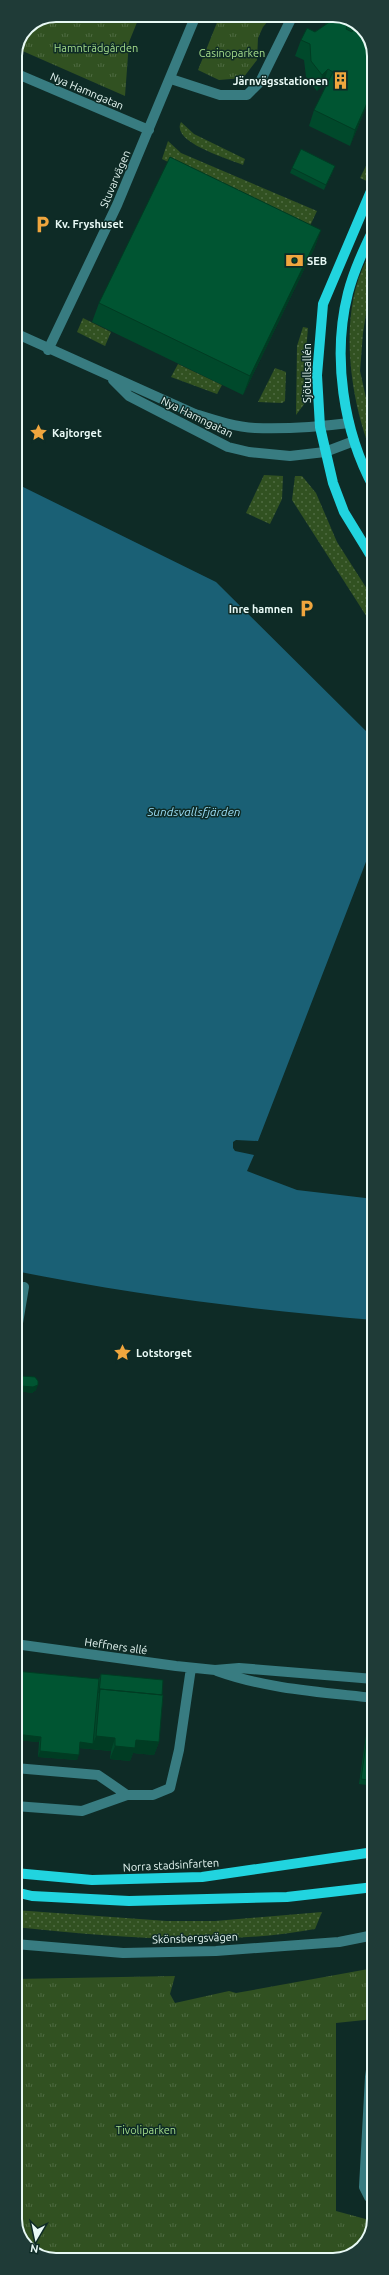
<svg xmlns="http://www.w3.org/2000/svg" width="389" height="2275" font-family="Ubuntu,sans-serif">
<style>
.grass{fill:url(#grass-dots)}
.park{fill:url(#park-tufts)}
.water{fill:#1a6075}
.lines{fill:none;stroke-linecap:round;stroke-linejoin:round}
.minor{stroke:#387c81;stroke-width:10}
.major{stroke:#21d4df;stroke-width:10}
.wall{fill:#00492b}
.shaded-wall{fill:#003c23}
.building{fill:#005532;stroke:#003c23}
.labels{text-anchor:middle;stroke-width:3;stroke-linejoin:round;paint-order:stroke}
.park-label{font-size:11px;fill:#a5dd8b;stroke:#0e2b26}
.poi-label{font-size:11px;font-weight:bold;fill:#e8f9f5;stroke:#0e2b26;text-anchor:start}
.street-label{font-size:11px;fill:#e8f9f5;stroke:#0e2b26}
.water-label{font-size:12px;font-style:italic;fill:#9bddf5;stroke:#0e2b26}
.rim{fill:none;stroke:#e8f9f5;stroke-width:2}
</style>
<defs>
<pattern id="grass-dots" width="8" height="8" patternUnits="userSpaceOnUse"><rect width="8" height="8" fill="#315121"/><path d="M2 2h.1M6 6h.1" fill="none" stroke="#4f6b42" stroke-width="1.8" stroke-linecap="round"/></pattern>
<pattern id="park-tufts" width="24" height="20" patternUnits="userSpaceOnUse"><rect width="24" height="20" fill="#315121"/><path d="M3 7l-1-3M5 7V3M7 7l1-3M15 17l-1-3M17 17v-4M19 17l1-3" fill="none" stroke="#4f6b42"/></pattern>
</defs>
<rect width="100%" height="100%" fill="#0e2b26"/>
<!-- grass -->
<path class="grass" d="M181 122 194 134 245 159 243 165C229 159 170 142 181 122Z
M168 141 181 153 317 211 308 230 162 159Z
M374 150V172L369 182 360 178Z
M367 259 374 262V296L366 314 363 333 360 371 374 434V459C350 403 337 315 367 259Z
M83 318 111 332 105 346 77 332Z
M303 327 308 328 306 350 305 403 296 415 297 346Z
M178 364 222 385 217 394 171 377Z
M275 368 286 372 285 401 282 403 258 402Z
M264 475 283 476 282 499 270 524 246 513Z
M295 476H302L316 493 337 542 374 600V628L292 500Z
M15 1910 167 1921H215L322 1912 315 1929C215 1947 115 1937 15 1927Z"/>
<!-- park -->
<path class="park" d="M57 15H140L129 42 125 96 18 49 27 27Z
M220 15H273L263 27 258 38 257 60 243 78 219 80 198 70Z
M374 1968V2019L336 2023V2211L373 2221 364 2246 338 2260H51L27 2248 15 2224V1979L175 1976 170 1994 175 2003 229 1991 236 1993Z"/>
<!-- water -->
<path class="water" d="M15 483 216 582 374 739V841L258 1141 236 1140 233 1142V1148L235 1151 254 1155 247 1171 297 1190 374 1199V1320C253 1310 134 1295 15 1271Z"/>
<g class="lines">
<!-- minor -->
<path class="minor" d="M15 73 149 130
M171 79 220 95H247L260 82 293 15
M15 333 195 414C214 420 235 427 255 428 286 429 318 427 349 423
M48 350 117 205 196 15
M113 380 129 396 228 447 249 452 290 456 325 452 354 441
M15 1341 24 1287
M15 1644 176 1666 215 1670 239 1668 374 1679
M217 1671C267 1689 321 1692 374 1698
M15 1768 98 1775 127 1795
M15 1806 82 1811 127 1795H153L170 1788 179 1750 191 1668
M15 1944 123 1953 216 1951 339 1942 374 1935
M374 2049 370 2077 364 2187 369 2197 374 2202"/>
<!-- major -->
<path class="major" d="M374 184 323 304 317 375 320 427 333 483 344 512 374 561
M374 228C364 249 354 270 348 293 332 356 343 431 374 488
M15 1873 92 1880 202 1877 374 1852
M15 1892 32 1896 129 1901 287 1897 374 1887"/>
</g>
<!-- wall -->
<path class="wall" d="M325 15H338L362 27 374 51V102L369 100 350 146 309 126 314 110 326 87 323 85 317 91 306 77 304 60 295 56 301 40 327 24 322 22Z
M292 168 333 171 324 190 290 173Z
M321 230 314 249 243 395 92 322 99 303Z
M18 1382 36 1390 32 1393 19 1391 16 1387Z
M15 1671 99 1679 101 1674 159 1742 154 1755 133 1753 130 1761 110 1759 111 1751 79 1748 77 1760 38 1757 39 1742 15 1740Z
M369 1723 374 1724V1786L359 1784 367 1728Z"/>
<!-- shaded-wall -->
<path class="shaded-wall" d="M328 69 323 85 317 91 322 75Z
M374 87 369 100 350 146 355 130Z
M335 166 333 171 324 190 326 185Z
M321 230 314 249 243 395 250 376Z
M38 1385 36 1390 32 1393 19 1391 21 1386Z
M15 1734 41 1737 39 1742 15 1740Z
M96 1736 115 1738 111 1751 91 1749Z
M136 1740 159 1742 154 1755 133 1753 130 1761 110 1759 115 1746Z
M80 1742 93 1744 91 1749 78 1748Z
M40 1751 79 1755 77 1760 38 1757Z"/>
<!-- building -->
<path class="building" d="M341 20 348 22 346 29 352 32 356 24 362 27 374 51V87L355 130 314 110 333 72 328 69 322 75 311 61 310 44 301 40 307 28 315 32 331 21Z
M301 149 335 166 326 185 292 168Z
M170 157 321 230 250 376 99 303Z
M22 1376 35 1377 38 1381V1385L33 1387 21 1386 18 1382Z
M15 1671 99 1679 93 1744 80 1742 79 1755 40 1751 41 1737 15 1734Z
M101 1674 163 1680 162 1695 100 1689 99 1693Z
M100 1689 163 1695 159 1742 136 1740 135 1748 115 1746V1738L96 1736Z
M369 1723 374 1724V1781L361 1779Z"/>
<!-- icons -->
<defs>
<symbol id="building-bare" viewBox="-9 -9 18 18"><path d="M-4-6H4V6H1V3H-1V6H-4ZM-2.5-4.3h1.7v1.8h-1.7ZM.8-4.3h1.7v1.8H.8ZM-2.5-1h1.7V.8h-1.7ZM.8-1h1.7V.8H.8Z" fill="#f0a63e" stroke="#0e2b26" stroke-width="2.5" paint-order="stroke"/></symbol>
<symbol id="parking-bare" viewBox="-9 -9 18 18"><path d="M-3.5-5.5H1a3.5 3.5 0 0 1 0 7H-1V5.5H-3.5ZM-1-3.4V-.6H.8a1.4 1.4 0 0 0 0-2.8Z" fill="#f0a63e" stroke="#0e2b26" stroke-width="2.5" paint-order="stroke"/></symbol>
<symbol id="bank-bare" viewBox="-9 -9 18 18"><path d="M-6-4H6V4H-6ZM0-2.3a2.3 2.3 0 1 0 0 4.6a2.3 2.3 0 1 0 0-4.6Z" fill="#f0a63e" stroke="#0e2b26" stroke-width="2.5" paint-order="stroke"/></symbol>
<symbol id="sight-bare" viewBox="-9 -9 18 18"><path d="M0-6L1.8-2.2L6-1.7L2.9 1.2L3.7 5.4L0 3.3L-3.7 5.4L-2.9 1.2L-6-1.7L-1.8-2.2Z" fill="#f0a63e" stroke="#0e2b26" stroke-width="2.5" paint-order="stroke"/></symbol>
</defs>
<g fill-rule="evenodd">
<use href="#building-bare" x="328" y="68" width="25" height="25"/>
<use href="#parking-bare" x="30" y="212" width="25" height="25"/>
<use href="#bank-bare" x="282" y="248" width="25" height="25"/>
<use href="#sight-bare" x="26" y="420" width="25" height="25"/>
<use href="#parking-bare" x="294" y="596" width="25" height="25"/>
<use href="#sight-bare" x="110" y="1340" width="25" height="25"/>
</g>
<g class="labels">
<!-- park labels -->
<g class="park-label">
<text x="96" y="52">Hamnträdgården</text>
<text x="232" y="57">Casinoparken</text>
<text x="146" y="2134">Tivoliparken</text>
</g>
<!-- poi labels -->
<g class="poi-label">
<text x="328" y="85" text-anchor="end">Järnvägsstationen</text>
<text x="55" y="228">Kv. Fryshuset</text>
<text x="307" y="265">SEB</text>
<text x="52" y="437">Kajtorget</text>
<text x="293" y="613" text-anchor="end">Inre hamnen</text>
<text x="136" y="1357">Lotstorget</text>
</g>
<!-- street labels -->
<g class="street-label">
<text transform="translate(87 91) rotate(23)" y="4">Nya Hamngatan</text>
<text transform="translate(115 179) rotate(-67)" y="4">Stuvarvägen</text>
<text transform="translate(307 373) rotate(-90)" y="4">Sjötullsallén</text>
<text transform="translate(197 417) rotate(26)" y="4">Nya Hamngatan</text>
<text transform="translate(116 1646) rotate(8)" y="4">Heffners allé</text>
<text transform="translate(171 1865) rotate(-3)" y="4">Norra stadsinfarten</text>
<text transform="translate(195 1938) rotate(-2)" y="4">Skönsbergsvägen</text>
</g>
<!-- water labels -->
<g class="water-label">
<text x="194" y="816">Sundsvallsfjärden</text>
</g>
</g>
<!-- crop -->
<path d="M0 0H389V2275H0ZM56 22H333A34 34 0 0 1 367 56V2219A34 34 0 0 1 333 2253H56A34 34 0 0 1 22 2219V56A34 34 0 0 1 56 22Z" fill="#1f3b37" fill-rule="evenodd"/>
<path class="rim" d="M56 22H333A34 34 0 0 1 367 56V2219A34 34 0 0 1 333 2253H56A34 34 0 0 1 22 2219V56A34 34 0 0 1 56 22Z"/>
<!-- north arrow -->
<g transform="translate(36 2239) rotate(189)" stroke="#0e2b26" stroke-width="3" paint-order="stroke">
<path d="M0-3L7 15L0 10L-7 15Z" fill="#e8f9f5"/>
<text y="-6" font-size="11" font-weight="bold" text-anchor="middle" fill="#e8f9f5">N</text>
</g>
</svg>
